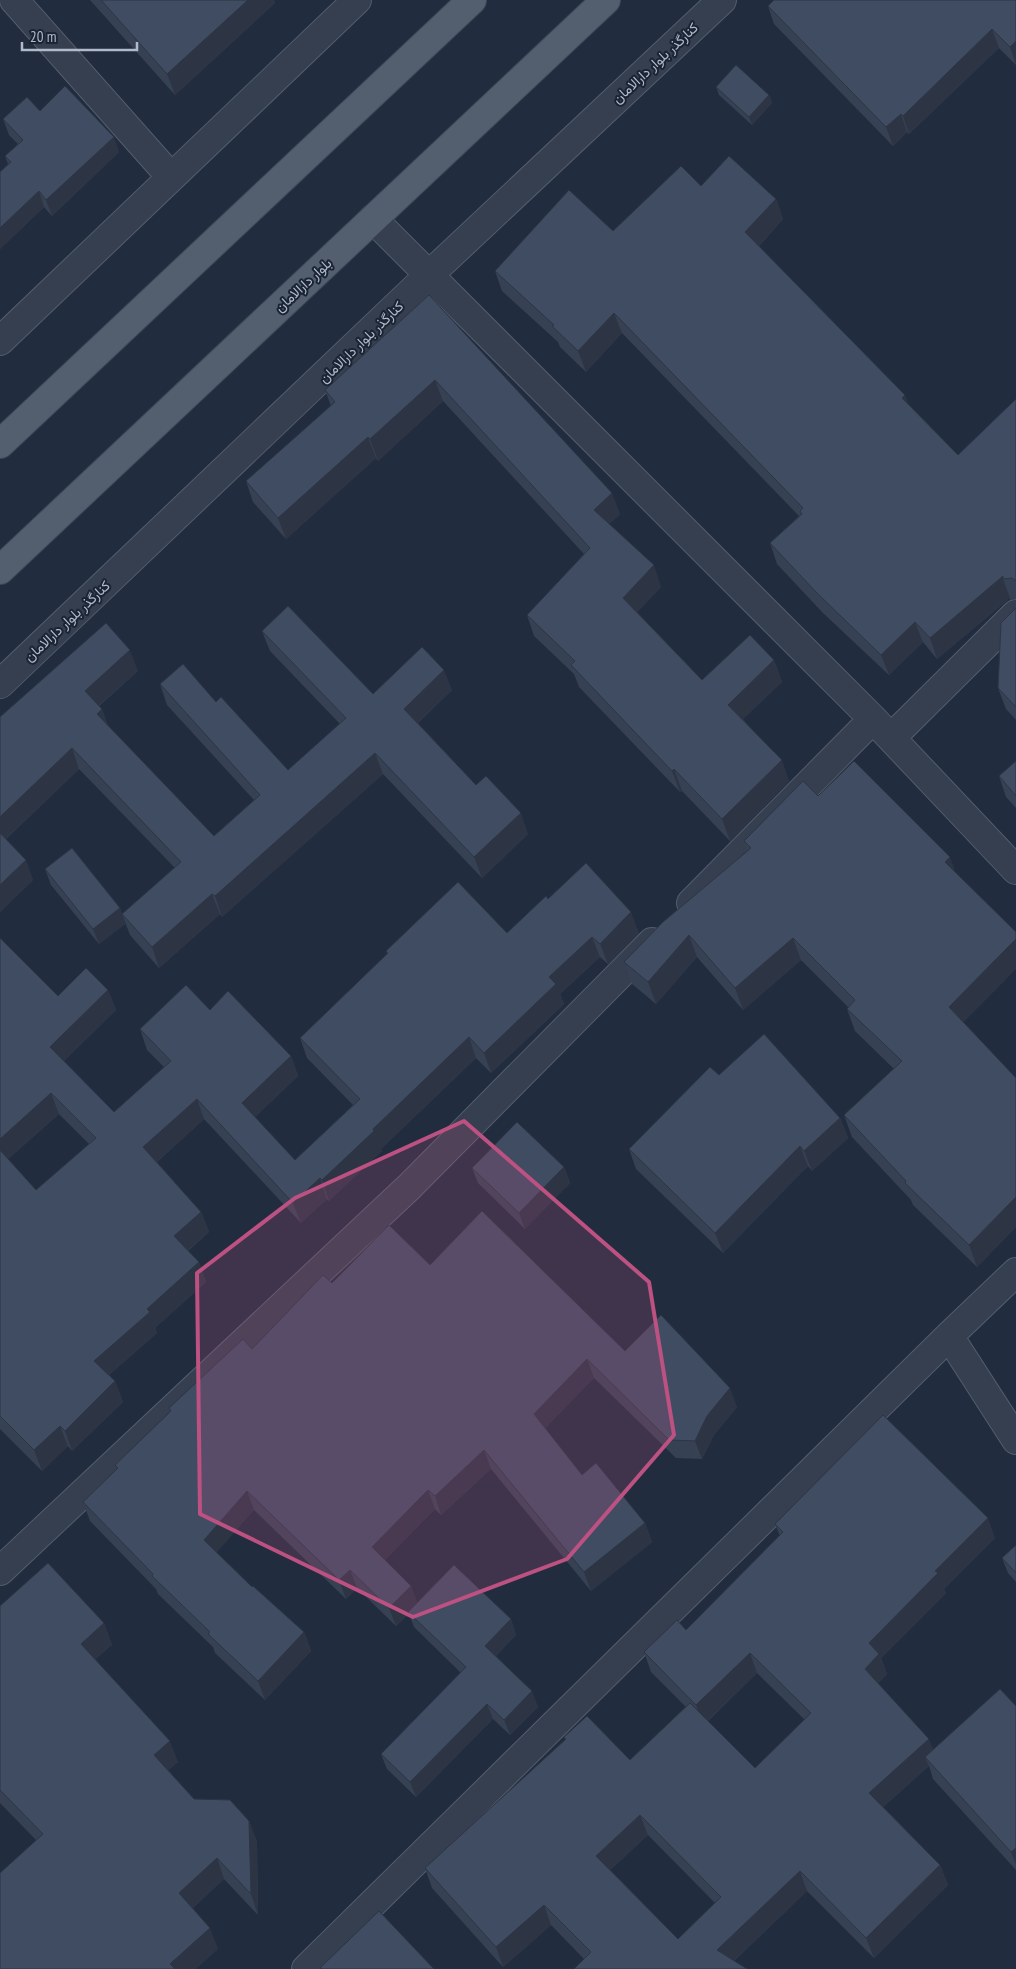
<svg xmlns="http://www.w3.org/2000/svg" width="1016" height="1969" font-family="'PT Sans Narrow',Vazirmatn,sans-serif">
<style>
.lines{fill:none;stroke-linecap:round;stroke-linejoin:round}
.minor-casing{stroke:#535d6d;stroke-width:30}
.major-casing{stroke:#3e4858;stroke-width:30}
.minor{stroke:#353f4f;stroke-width:28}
.major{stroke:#535e6f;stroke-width:28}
.wall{fill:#374154;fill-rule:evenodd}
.shaded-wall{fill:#2d3545}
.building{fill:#404c62;stroke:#2d3545;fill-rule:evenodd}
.marked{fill:#bc5182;fill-opacity:0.2;stroke:#bc5182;stroke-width:4;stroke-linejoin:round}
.labels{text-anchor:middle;stroke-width:4;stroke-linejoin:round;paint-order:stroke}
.street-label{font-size:14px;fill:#b1baca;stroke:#1a2434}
</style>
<rect width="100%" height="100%" fill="#212d3f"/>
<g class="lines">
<defs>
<path id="minor" d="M14 0 171 177
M373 219 873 719 1016 870
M0 341 357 0
M0 684 429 275 722 0
M891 738 1016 614
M691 903 873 719
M949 1336 1016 1440
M0 1571 409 1187 652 942
M306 1969 949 1336 1016 1272"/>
<path id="major" d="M0 444 472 0
M0 570 606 0"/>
</defs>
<!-- minor casing -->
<use href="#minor" class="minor-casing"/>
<!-- major casing -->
<use href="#major" class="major-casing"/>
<!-- minor -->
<use href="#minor" class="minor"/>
<!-- major -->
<use href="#major" class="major"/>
</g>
<!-- wall -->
<path class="wall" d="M90 0H274L275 3 175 95Z
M1016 0V65L999 48 909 134 907 132 893 146 774 24 768 6Z
M716 87 769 95 772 103 752 125 719 95Z
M40 111 119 152 52 216 44 207 0 249V172L8 164 5 156 18 144 9 135 3 119Z
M701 186 776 199 783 219 759 246 909 405 958 455 1016 399V599L1010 600V598L937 659 923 642 889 675 823 613 777 564 770 543 799 516 622 333 586 372 560 347 558 342 502 291 495 271 613 231Z
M429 295 620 514 609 524 661 587 637 612 702 680 774 660 782 682 743 719 789 781 730 841 682 791 680 792 579 687 574 674 534 636 527 615 584 554 443 401 378 461 376 458 286 539 253 502 246 481 331 406 325 390Z
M1016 608V720L1006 709 998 688Z
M262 631 373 694 452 690 418 723 476 785 528 834 482 878 383 774 222 917 220 914 159 968 130 935 122 914 175 868 79 769 6 839 33 880 0 912V717L138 671 99 706 102 709 108 726 214 836 254 800 167 705 160 684 216 702 288 770 340 724 270 651Z
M1016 761V808L1006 797 999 776Z
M744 841 963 1022 1016 1078V1227L977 1267 913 1205 911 1200 852 1137 844 1115 894 1069 855 1031 847 1009 848 1007 801 960 743 1010 697 957 656 1004 632 984 624 962 747 851Z
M45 869 120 908 125 924 99 944 51 885Z
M548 899 639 933 608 964 600 957 560 994 564 1004 491 1073 476 1058 381 1149 382 1151 329 1201 327 1199 301 1223 204 1119 157 1162 201 1212 209 1232 188 1251 199 1262 206 1282 155 1328 157 1333 109 1375 115 1381 123 1402 72 1451 68 1446 42 1471 0 1429V938L58 996 108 990 116 1010 64 1061 114 1112 164 1067 147 1050 140 1029 210 1010 291 1056 298 1076 255 1117 295 1160 353 1105 307 1058 300 1038 387 954 386 951 507 933ZM59 1114 89 1144 36 1190 8 1159Z
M719 1075 840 1118 848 1138 812 1171 808 1166 723 1253 636 1169 629 1149Z
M564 1167 570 1183 525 1229 478 1183 472 1168Z
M430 1265 625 1351 737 1407 714 1435 702 1459 676 1458 594 1378 545 1428 582 1475 645 1523 652 1542 591 1591 491 1469 441 1515 435 1509 385 1560 411 1586 417 1603 511 1619 516 1635 496 1656 538 1707 510 1735 493 1719 416 1797 387 1769 381 1754 461 1673 414 1627 409 1614 396 1626 357 1588 346 1599 254 1510 216 1552 252 1587 304 1632 311 1651 265 1700 215 1653 213 1647 158 1594 156 1589 90 1521 83 1502 116 1469 115 1465 170 1412 169 1408 252 1349 332 1283Z
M775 1524 995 1538 944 1589 946 1593 881 1658 887 1674 878 1683 933 1750 1016 1706V1870L933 1779 929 1766 883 1807 940 1865 948 1885 874 1958 807 1891 734 1961 584 1959 551 1925 503 1967 432 1888 425 1868 565 1740 564 1737 630 1760 686 1707 651 1672 644 1652 686 1630 780 1536ZM757 1673 805 1720 755 1768 708 1721ZM648 1835 715 1903 678 1939 610 1870Z
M1016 1545V1582L1008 1573 1002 1558Z
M0 1606 104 1623 112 1645 95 1659 178 1762 168 1770 194 1799 249 1821 257 1842 258 1915 224 1879 193 1908 218 1949 36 1840 0 1803Z"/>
<!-- shaded-wall -->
<path class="shaded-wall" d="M248 0H274L275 3 175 95 167 74Z
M992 29 999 48 909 134 903 116Z
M1016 41V65L1010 47Z
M769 95 772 103 752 125 749 117Z
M901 114 907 132 893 146 886 127Z
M114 137 119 152 52 216 46 200Z
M39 191 44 207 0 249V228Z
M776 199 783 219 753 252 745 232Z
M614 313 622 333 586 372 578 351Z
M435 380 443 401 378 461 370 439Z
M905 395 913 415 902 398Z
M368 437 376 458 286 539 278 518Z
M612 493 620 514 602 531 594 510Z
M654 565 661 587 631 619 623 598Z
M1003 576V579L1010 598 937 659 930 638Z
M915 622 923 642 889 675 881 655Z
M130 650 138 671 92 711 85 691Z
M774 660 782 682 736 726 728 705Z
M444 670 452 690 411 729 404 709Z
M102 709 109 730 97 714Z
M72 748 79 769 0 844V817Z
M375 753 383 774 222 917 215 896Z
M782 760 789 781 730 841 722 819Z
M674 769 682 791 680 792 672 771Z
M521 813 528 834 482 878 474 857Z
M950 857 958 879 945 862Z
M26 860 33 880 0 912V885Z
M212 894 220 914 159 968 152 947Z
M120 908 125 924 99 944 93 929Z
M631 912 639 933 608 964 600 944Z
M689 935 697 957 656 1004 648 982Z
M592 937 600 957 560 994 564 1004 491 1073 484 1053 549 977Z
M793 938 801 960 743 1010 735 988Z
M1016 939V969L957 1029 949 1007Z
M108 990 116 1010 57 1068 50 1047Z
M469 1037 476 1058 381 1149 382 1151 329 1201 322 1180 373 1129Z
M291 1056 298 1076 249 1123 242 1103Z
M51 1093 59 1114 2 1164 0 1159V1139Z
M197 1099 204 1119 151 1167 143 1147Z
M840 1118 848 1138 812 1171 804 1151Z
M800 1146 808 1166 723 1253 715 1233Z
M564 1167 570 1183 525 1229 519 1213Z
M320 1178 327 1199 301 1223 293 1203Z
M1016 1197V1227L977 1267 969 1245Z
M201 1212 209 1232 181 1256 174 1236Z
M199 1262 206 1282 155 1328 157 1333 102 1381 94 1361 147 1309Z
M587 1359 594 1378 541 1433 534 1414Z
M115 1381 123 1402 72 1451 65 1431Z
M730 1388 737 1407 714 1435 702 1459 695 1441 707 1416Z
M60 1426 68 1446 42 1471 34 1450Z
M484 1450 491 1469 441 1515 435 1496Z
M428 1490 435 1509 379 1566 372 1547Z
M247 1491 254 1510 211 1559 204 1540Z
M988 1518 995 1538 944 1589 946 1593 881 1658 887 1674 872 1689 865 1669 869 1643 935 1571Z
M645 1523 652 1542 591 1591 584 1572Z
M350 1570 357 1588 346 1599 339 1580Z
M411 1586 418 1604 408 1612 409 1614 396 1626 389 1608Z
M511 1619 516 1635 491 1661 485 1646Z
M104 1623 112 1645 89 1665 81 1644Z
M304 1632 311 1651 265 1700 258 1681Z
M750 1653 757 1673 703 1725 696 1705Z
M532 1691 538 1707 510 1735 504 1720Z
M487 1704 493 1719 416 1797 410 1782Z
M929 1739 937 1759 925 1757 929 1766 877 1813 869 1793Z
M170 1741 178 1762 162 1776 154 1755Z
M640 1815 648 1835 603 1876 596 1856Z
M249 1821 257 1842 258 1915 251 1894Z
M1016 1848V1864L1011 1852Z
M217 1858 224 1879 187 1914 179 1893Z
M940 1865 948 1885 874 1958 866 1938Z
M800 1871 807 1891 725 1969 717 1950Z
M544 1905 551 1925 503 1967 496 1947Z
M210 1928 218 1949 196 1969H172L170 1964Z"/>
<!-- building -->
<path class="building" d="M101 0H248L167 74Z
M774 0H1016V41L1010 47 992 29 903 116 901 114 886 127 768 6Z
M736 65 769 95 749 117 716 87Z
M65 86 114 137 46 200 39 191 0 228V172L11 162 5 156 23 140 3 119 27 97 40 111Z
M729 156 776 199 745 232 905 395 902 398 958 455 1016 399V581L1012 578 1003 579V576L930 638 915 622 881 655 816 592 770 543 802 514 800 511 803 508 614 313 578 351 552 326 554 325 495 271 569 190 613 231 681 166 701 186Z
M429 295 612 493 594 510 654 565 623 598 702 680 750 635 774 660 728 705 782 760 722 819 674 769 672 771 571 665 575 661 527 615 590 548 435 380 370 439 368 437 278 518 246 481 335 402 325 390Z
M288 606 373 694 422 647 444 670 404 709 476 785 486 776 521 813 474 857 375 753 215 896 212 894 152 947 122 914 181 862 72 748 0 817V717L106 623 130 650 85 691 102 709 97 714 214 836 260 795 160 684 183 664 216 702 221 697 288 770 346 718 262 631Z
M1016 608V707L998 688 1001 623Z
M854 761 950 857 945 862 1016 932V939L949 1007 1016 1078V1197L969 1245 905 1183 906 1181 844 1115 902 1061 847 1009 855 1000 793 938 735 988 689 935 648 982 624 962 663 922 751 848 744 841 803 781 818 796Z
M1016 761V796L999 776Z
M0 833 26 860 0 885Z
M72 848 120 908 93 929 45 869Z
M586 863 631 912 600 944 592 937 549 977 556 984 484 1053 469 1037 373 1129 374 1131 322 1180 320 1178 293 1203 197 1099 143 1147 201 1212 174 1236 199 1262 147 1309 150 1312 94 1361 115 1381 65 1431 60 1426 34 1450 0 1416V1150L36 1190 96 1138 51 1093 0 1139V938L58 996 86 968 108 990 50 1047 114 1112 171 1061 140 1029 186 985 210 1010 228 991 291 1056 242 1103 295 1160 360 1099 300 1038 388 953 386 951 458 882 507 933 546 896 548 899Z
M764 1034 840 1118 804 1151 800 1146 715 1233 629 1149 710 1067 719 1075Z
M517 1122 564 1167 519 1213 472 1168Z
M482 1211 625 1351 661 1315 730 1388 707 1416 695 1441 669 1440 587 1359 534 1414 582 1475 596 1463 645 1523 584 1572 484 1450 435 1496 428 1490 372 1547 411 1586 389 1608 350 1570 339 1580 247 1491 204 1540 252 1587 253 1586 304 1632 258 1681 208 1634 210 1632 152 1576 153 1574 83 1502 118 1468 115 1465 171 1411 169 1408 243 1339 252 1349 323 1275 332 1283 389 1225 430 1265Z
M883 1415 988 1518 935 1571 938 1573 869 1643 879 1654 865 1669 929 1739 869 1793 940 1865 866 1938 800 1871 717 1950 747 1969H574L591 1952 544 1905 496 1947 425 1868 566 1739 564 1737 587 1716 630 1760 690 1703 755 1768 811 1713 750 1653 696 1705 644 1652 677 1620 686 1630 783 1532 775 1524ZM640 1815 721 1897 678 1939 596 1856Z
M1016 1545V1573L1002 1558Z
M48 1563 104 1623 81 1644 170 1741 154 1755 194 1799 230 1800 249 1821 251 1894 217 1858 179 1893 210 1928 170 1964 175 1969H0V1873L43 1834 0 1790V1606Z
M454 1565 511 1619 485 1646 532 1691 504 1720 487 1704 410 1782 381 1754 466 1667 408 1612Z
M1000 1689 1016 1706V1848L1011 1852 925 1757Z
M379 1911 434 1969H322L320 1968Z"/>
<!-- marked area -->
<path class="marked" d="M464 1121 649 1282 674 1435 567 1559 413 1617 200 1514 197 1273 295 1198Z"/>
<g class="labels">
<!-- street labels -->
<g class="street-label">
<text transform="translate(655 63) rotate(-43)" y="5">کنارگذر بلوار دارالامان</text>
<text transform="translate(303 285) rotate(-43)" y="5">بلوار دارالامان</text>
<text transform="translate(361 342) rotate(-44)" y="5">کنارگذر بلوار دارالامان</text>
<text transform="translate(67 621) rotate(-43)" y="5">کنارگذر بلوار دارالامان</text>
</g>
</g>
<!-- scale -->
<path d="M22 42v8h115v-8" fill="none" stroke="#b1baca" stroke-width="2.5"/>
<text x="30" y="42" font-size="15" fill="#b1baca" stroke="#1a2434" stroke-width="4" paint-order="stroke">20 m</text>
</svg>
